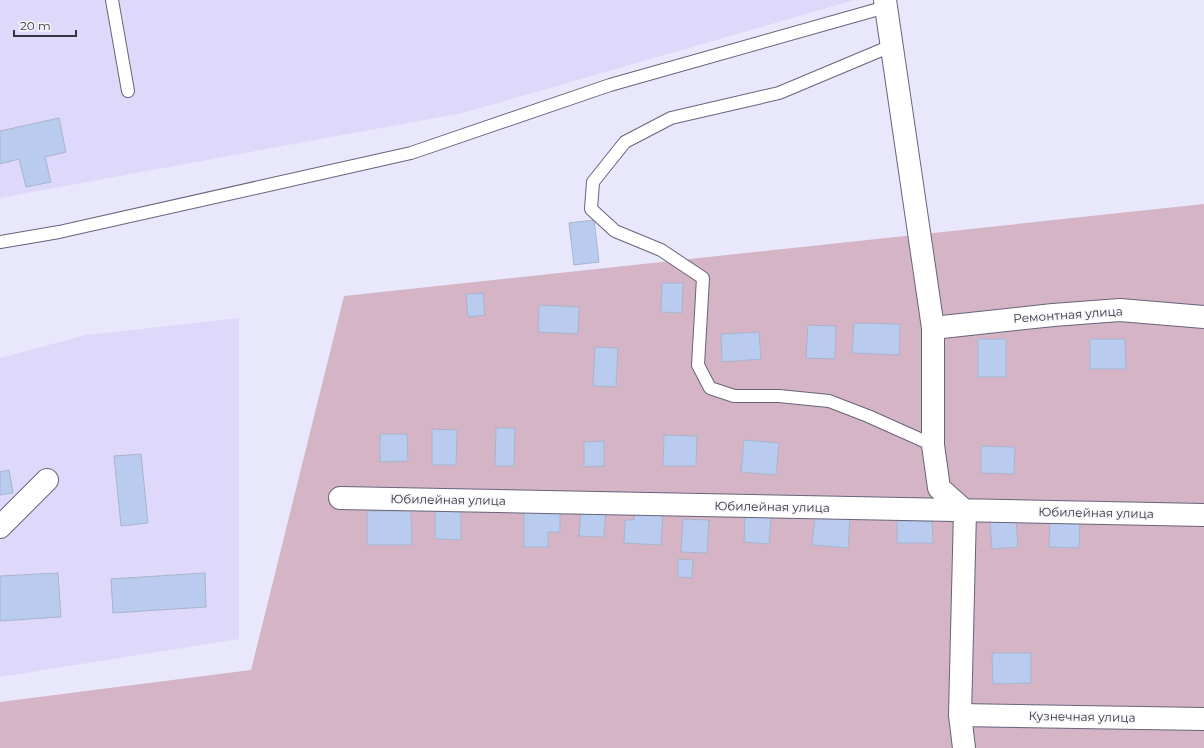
<svg xmlns="http://www.w3.org/2000/svg" width="1204" height="748" font-family="Montserrat,sans-serif">
<style>
.built{fill:#ded9fa}
.garden{fill:#d5b4c6}
.building{fill:#bacbf0;stroke:#a9b4cb}
.lines{fill:none;stroke-linecap:round;stroke-linejoin:round}
.service-casing{stroke:#67647a;stroke-width:14}
.minor-casing{stroke:#67647a;stroke-width:24}
.service{stroke:#fff;stroke-width:12}
.minor{stroke:#fff;stroke-width:22}
.labels{text-anchor:middle;stroke-width:3;stroke-linejoin:round;paint-order:stroke}
.street-label{font-size:12px;fill:#35343e;stroke:#f7f6fb}
</style>
<rect width="100%" height="100%" fill="#e9e7fb"/>
<!-- built -->
<path class="built" d="M0 0H855L463 113 0 198Z
M239 318V639L0 677V358L86 335Z"/>
<!-- garden -->
<path class="garden" d="M1204 204V748H0V702L251 670 344 296Z"/>
<!-- building -->
<path class="building" d="M59 118 66 152 45 157 51 182 26 187 19 159 0 164V131Z
M594 220 599 262 574 265 569 223Z
M662 283H683L682 313 661 312Z
M483 293 485 315 468 317 466 294Z
M539 305 579 307 578 334 538 332Z
M854 323 900 324 899 355 852 353Z
M808 325 836 326 835 359 806 358Z
M759 332 761 359 722 362 721 334Z
M978 339H1006V377H978Z
M1090 339H1125L1126 369H1090Z
M595 347 618 348 616 387 593 386Z
M496 428H515L514 466H495Z
M432 429 457 430 456 465H432Z
M380 434H407L408 461 380 462Z
M664 435 697 436 696 466H663Z
M744 440 779 443 776 475 741 472Z
M604 441V466L584 467V442Z
M981 446 1015 447 1014 474 981 473Z
M141 454 148 523 121 526 114 456Z
M9 470 13 493 0 495V472Z
M560 508V532H548V547H524V509Z
M581 510 606 512 604 537 579 536Z
M367 511H411L412 545H367Z
M435 511 461 512V540L435 539Z
M635 512 663 513 661 545 624 543 625 520H634Z
M745 516 771 518 769 544 744 542Z
M815 516 850 519 848 548 812 545Z
M683 519 709 520 707 553 681 552Z
M897 521H932L933 543H897Z
M1016 521 1018 547 992 549 990 522Z
M1050 521 1080 522 1079 548 1049 547Z
M678 559 693 560 692 578 678 577Z
M58 573 61 617 0 621V576Z
M205 573 206 607 113 613 111 579Z
M992 653H1031V683L993 684Z"/>
<g class="lines">
<defs>
<path id="service" d="M112 0 128 91
M891 46 779 93 671 118 625 142 593 182 591 209 615 231 661 250 703 278 698 365 710 388 734 396H779L829 401 868 416 933 445
M0 242 59 232 411 153 610 85 886 7"/>
<path id="minor" d="M885 0 933 328V445L939 488 965 511 960 715 964 748
M933 328 1053 315 1120 310 1204 317
M340 498 1204 515
M0 527 47 480
M960 715 1204 719"/>
</defs>
<!-- service casing -->
<use href="#service" class="service-casing"/>
<!-- minor casing -->
<use href="#minor" class="minor-casing"/>
<!-- service -->
<use href="#service" class="service"/>
<!-- minor -->
<use href="#minor" class="minor"/>
</g>
<g class="labels">
<!-- street labels -->
<g class="street-label">
<text transform="translate(1068 315) rotate(-4)" y="4">Ремонтная улица</text>
<text transform="translate(448 500) rotate(1)" y="4">Юбилейная улица</text>
<text transform="translate(772 507) rotate(1)" y="4">Юбилейная улица</text>
<text transform="translate(1096 513) rotate(1)" y="4">Юбилейная улица</text>
<text transform="translate(1082 717) rotate(1)" y="4">Кузнечная улица</text>
</g>
</g>
<!-- scale -->
<path d="M14 30v6h62v-6" fill="none" stroke="#35343e" stroke-width="2"/>
<text x="20" y="30" font-size="12" fill="#35343e" stroke="#f7f6fb" stroke-width="3" paint-order="stroke">20 m</text>
</svg>
